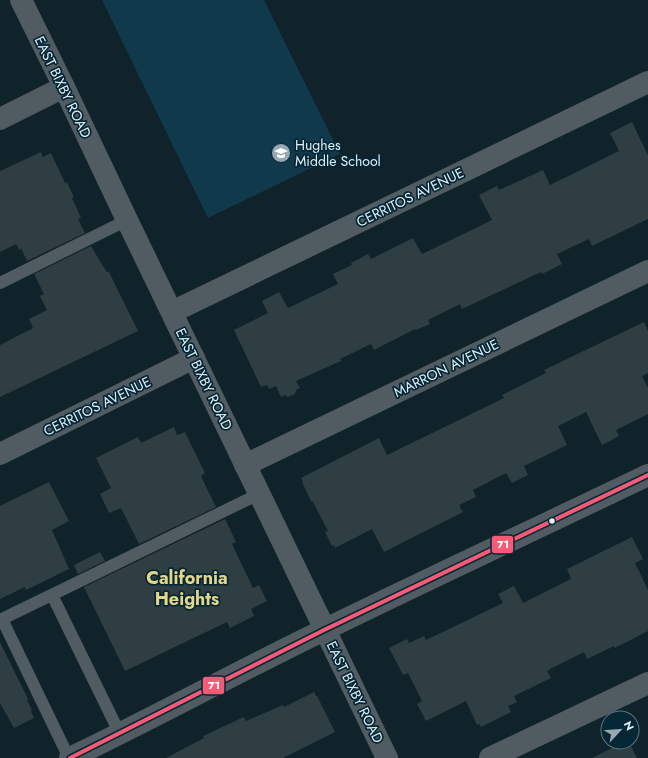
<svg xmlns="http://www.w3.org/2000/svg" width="648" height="758" font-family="Jost,sans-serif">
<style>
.green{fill:#10394c}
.building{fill:#2e3e42}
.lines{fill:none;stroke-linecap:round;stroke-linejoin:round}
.service{stroke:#505c61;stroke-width:12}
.minor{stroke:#505c61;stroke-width:22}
.tertiary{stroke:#505c61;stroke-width:22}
.bus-1-casing{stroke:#052634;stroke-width:7}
.bus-1{stroke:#f75a77;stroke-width:4}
.bus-dot{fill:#def0f9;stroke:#052634;stroke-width:1.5}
.labels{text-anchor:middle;stroke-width:3.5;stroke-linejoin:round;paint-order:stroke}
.street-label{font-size:14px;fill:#def0f9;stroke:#052634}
.poi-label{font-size:14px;fill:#def0f9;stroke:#052634;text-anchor:start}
.district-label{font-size:18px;font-weight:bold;fill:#e4d688;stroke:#052634}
.line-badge{stroke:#052634;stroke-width:1.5}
.badge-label{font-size:11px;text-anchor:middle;font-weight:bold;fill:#fff}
</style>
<rect width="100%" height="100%" fill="#10222a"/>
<!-- green -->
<path class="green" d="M102 0H264L340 154 208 218Z"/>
<!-- building -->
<path class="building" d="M632 122 648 155V219L592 246 589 239 557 254 562 264 542 274 541 272 462 309 460 304 428 320 430 324 416 330 415 329 374 350 371 344 340 359 341 361 296 381 300 388 296 390 295 394 288 397 285 395 281 397 276 386 269 389 267 385 261 387 234 330 268 313 262 301 279 292 288 308 338 284 333 274 352 265 351 263 368 254 371 259 413 238 422 254 492 220 479 195 497 186 499 190 543 170 550 185 619 151 610 133Z
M41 152 43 157 51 153 65 183 67 182 74 197 72 198 81 218 78 219 85 233 27 261 21 248 20 251 16 244 0 252V171Z
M91 246 103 266 107 272H109L138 331 0 397V345L33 328 29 319 47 310 40 296 44 294 34 274Z
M644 322 648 331V373L642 376 648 388V414L616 430 619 436 602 445 586 412 558 426 567 445 524 466 528 475 512 483 506 473 473 490 476 497 459 505 463 512 384 552 372 529 335 548 334 545 332 546 325 532 328 531 313 502 312 501H311L302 482 303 481 301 478 379 438 387 455 504 398 502 395 546 373 544 370Z
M174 427 177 435 185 432 205 473 201 476 216 507 139 544 121 508 109 513 100 494 111 488 96 458 138 437 141 443Z
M49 482 69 521 52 530 69 569 26 590 25 587 0 599V506Z
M225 519 236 542 232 544 253 588 259 585 267 601 251 609 254 616 230 628 227 622 125 671 84 587Z
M632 537 643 559 635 563 648 590V631L615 648 614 646 587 659 584 652 554 667 547 671 551 678 514 696 517 702 508 706 511 712 481 727 480 724 477 725 466 701 426 721 417 704 422 701 408 673 403 675 389 648 407 639 409 643 424 636 426 640 503 603 498 594 514 586 523 603 571 579 567 569Z
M100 552 105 561 78 574 74 565Z
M0 642 28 699 27 700 32 710 31 711 34 718 14 728 0 703Z
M314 692 316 696H317L335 732 283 758H166L204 738 203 736 244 717 246 721 283 705 284 707Z
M624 742H629L637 758H592Z"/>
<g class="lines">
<!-- service -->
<path class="service" d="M0 283 127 220
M52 595 120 734
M2 619 69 758
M0 620 259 494"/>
<!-- minor -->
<path class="minor" d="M0 119 64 87
M172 312 648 82
M0 454 194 358
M245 465 648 271
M490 758 648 683"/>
<!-- tertiary -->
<path class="tertiary" d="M21 0 64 87 127 220 387 758
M70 758C156 717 239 671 324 630 432 577 540 527 648 475"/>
<defs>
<path id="bus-1" d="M70 758 324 630 648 475"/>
</defs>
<!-- bus-1 casing -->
<use href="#bus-1" class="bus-1-casing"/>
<!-- bus-1 -->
<use href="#bus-1" class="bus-1"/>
</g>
<!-- icons -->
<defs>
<symbol id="school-disc" viewBox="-11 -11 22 22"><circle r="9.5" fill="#96a8b1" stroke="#052634"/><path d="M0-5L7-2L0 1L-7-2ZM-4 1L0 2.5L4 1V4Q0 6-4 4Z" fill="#fff"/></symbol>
</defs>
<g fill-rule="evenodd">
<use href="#school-disc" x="270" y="142" width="22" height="22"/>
</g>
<!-- markers -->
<circle class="bus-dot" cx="552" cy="521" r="3.5"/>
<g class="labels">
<!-- street labels -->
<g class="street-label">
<text transform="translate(63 87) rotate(64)" y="5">EAST BIXBY ROAD</text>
<text transform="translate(410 197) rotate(-26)" y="5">CERRITOS AVENUE</text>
<text transform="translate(446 368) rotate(-26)" y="5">MARRON AVENUE</text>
<text transform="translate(204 379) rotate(64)" y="5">EAST BIXBY ROAD</text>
<text transform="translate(97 406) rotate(-26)" y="5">CERRITOS AVENUE</text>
<text transform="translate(355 692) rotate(64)" y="5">EAST BIXBY ROAD</text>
</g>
<!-- poi labels -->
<g class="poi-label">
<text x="295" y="150">Hughes<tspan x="295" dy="16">Middle School</tspan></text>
</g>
<!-- district labels -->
<g class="district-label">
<text x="187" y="584">California<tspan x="187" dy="21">Heights</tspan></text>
</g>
</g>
<g class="line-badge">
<rect x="491" y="535" width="23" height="19" rx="4" fill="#f75a77"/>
<rect x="202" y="676" width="23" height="19" rx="4" fill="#f75a77"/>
</g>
<g class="badge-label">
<text x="503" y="548">71</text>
<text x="214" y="689">71</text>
</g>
<!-- north arrow -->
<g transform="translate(620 730) rotate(64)"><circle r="19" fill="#052634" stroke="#5c7783"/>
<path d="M0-3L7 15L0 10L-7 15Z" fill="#96a8b1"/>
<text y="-6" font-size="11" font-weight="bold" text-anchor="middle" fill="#def0f9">N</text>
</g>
</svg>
